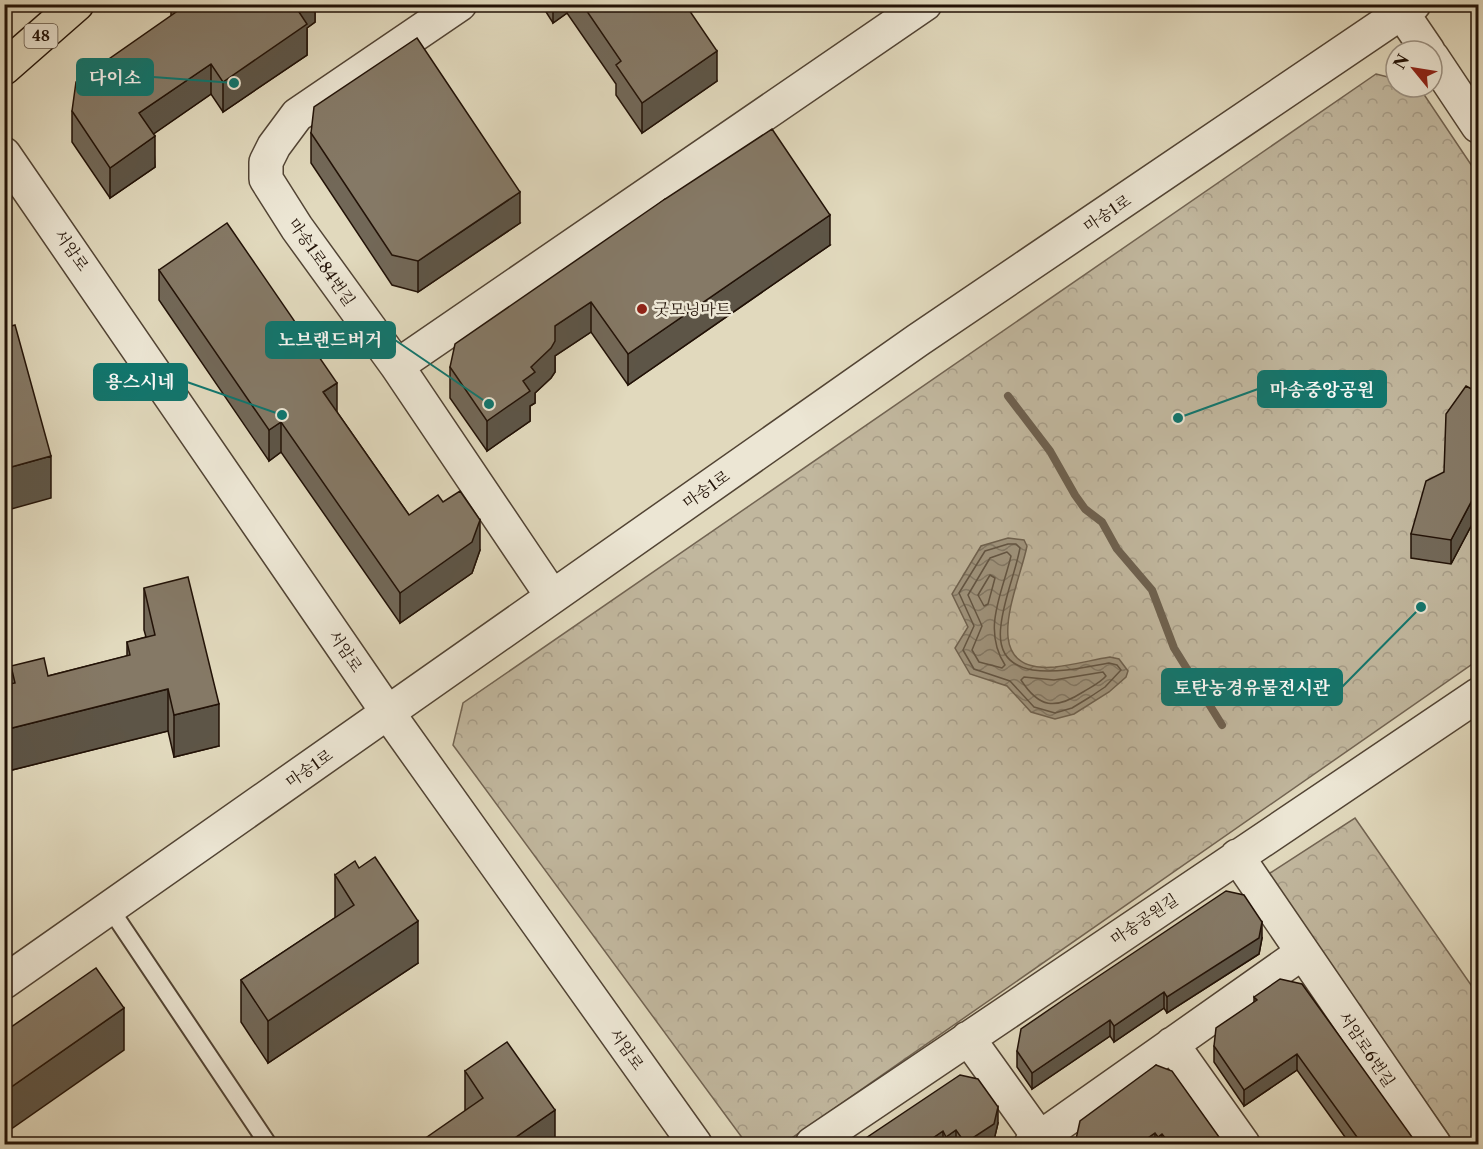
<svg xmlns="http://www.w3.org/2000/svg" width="1483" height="1149" font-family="'Libre Caslon Text','Noto Serif KR',serif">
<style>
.park{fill:url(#park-crowns);stroke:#726452;stroke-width:1.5}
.water{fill:url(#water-waves);stroke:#6e614f;stroke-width:1.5}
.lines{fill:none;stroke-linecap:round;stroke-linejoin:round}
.shore{stroke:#615443;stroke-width:1.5}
.stream{stroke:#6e614f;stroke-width:8}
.service-casing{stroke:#524434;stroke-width:20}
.minor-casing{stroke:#524434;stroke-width:36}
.tertiary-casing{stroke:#524434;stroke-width:36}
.primary-casing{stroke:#221207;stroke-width:36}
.service{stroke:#ece6d4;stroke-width:16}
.minor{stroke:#ece6d4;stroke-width:33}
.tertiary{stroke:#ece6d4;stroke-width:33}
.primary{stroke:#e1d9bd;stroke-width:33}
.wall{fill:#726858;stroke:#221207;stroke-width:1.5}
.shaded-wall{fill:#5d5547;stroke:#221207;stroke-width:1.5}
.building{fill:#857966;stroke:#221207;stroke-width:1.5}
.poi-dot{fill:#8f2418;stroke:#ece6d4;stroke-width:2}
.labels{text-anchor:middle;stroke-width:5;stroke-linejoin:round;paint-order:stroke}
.shield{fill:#ece6d4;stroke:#5f5244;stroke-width:1.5}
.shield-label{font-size:15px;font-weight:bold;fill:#221207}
.street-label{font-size:16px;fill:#221207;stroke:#ece6d4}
.poi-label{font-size:16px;fill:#221207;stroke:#ece6d4;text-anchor:start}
.leader{fill:none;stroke:#0f766e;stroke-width:2}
.callout-dot{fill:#0f766e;stroke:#ece6d4;stroke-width:2}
.callout{fill:#0f766e;stroke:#0f766e;stroke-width:2}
.callout-label{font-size:18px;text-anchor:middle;font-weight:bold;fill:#fff}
</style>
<defs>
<pattern id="park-crowns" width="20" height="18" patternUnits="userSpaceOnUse" patternTransform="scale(1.5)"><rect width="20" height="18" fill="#c1b79e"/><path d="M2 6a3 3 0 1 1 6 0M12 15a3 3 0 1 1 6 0" fill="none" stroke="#a69c87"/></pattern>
<pattern id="water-waves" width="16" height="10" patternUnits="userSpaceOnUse" patternTransform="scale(1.5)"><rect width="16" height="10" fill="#a0957f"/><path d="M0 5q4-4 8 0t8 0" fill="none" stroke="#827866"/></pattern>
</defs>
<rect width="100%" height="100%" fill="#e1d9bd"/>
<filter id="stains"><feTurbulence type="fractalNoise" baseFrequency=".00333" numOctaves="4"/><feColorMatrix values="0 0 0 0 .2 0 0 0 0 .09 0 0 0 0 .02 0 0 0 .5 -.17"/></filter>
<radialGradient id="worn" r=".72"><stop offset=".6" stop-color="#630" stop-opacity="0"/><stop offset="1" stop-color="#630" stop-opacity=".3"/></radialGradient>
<!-- park -->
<path class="park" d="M1376 74 1396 79V87H1419L1478 175V660L783 1144 746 1143 453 745 463 703Z
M1355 818 1478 995V1144H1455L1267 875Z"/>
<!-- water -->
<path class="water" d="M1008 538 1024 540 1027 546C1019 587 975 674 1055 667 1073 665 1092 660 1110 657L1119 659 1128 671 1126 677 1109 692 1074 714 1055 719 1031 712 1007 686 970 674 955 648 968 627 952 594 981 546Z"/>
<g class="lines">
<!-- shore -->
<path class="shore" d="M1008 544H1016L1020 548C1015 574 1004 598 1001 625 992 690 1074 669 1109 663L1117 665 1121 670 1105 687 1090 697 1072 708 1055 713 1034 707 1010 681 974 669 963 650 974 626 959 593 985 551Z
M1007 552 1011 556C1002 594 982 629 1005 665L1002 668 979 662 972 650 982 626 968 595 990 558Z
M990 575 995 578 988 604 984 606 978 595Z
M1103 672 1106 676C1100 683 1091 687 1083 692 1055 710 1039 708 1021 680L1024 677 1054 680Z"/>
<!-- stream -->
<path class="stream" d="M1008 396 1050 451 1075 495 1085 509 1102 522 1117 549 1152 590 1174 648 1222 725"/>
<defs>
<path id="service" d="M109 907 268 1144"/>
<path id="minor" d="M460 4 297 115 274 146 266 162V179L297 228 397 366 552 596
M1396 4 1428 51
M1432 57 1478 126
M397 366 925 4
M1237 856 1434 1144
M968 1038 1044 1144
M1172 1044 1243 1144
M812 1144 1478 695
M1031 1144 1302 953"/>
<path id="tertiary" d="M4 154 388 713 695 1144
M4 982 918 340 1414 4"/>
<path id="primary" d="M4 68 77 4"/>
</defs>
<!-- service casing -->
<use href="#service" class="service-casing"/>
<!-- minor casing -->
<use href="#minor" class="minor-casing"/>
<!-- tertiary casing -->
<use href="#tertiary" class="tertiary-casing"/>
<!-- primary casing -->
<use href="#primary" class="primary-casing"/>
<!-- service -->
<use href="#service" class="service"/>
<!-- minor -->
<use href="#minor" class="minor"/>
<!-- tertiary -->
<use href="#tertiary" class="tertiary"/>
<!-- primary -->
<use href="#primary" class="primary"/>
</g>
<!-- wall -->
<path class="wall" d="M541 4H685L717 81 642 133 616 95V84L567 13 553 23Z
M171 5 315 10V22L307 28V55L223 112 211 94 153 134 155 167 110 198 72 142V111L171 16Z
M311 133 520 223 418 292 392 285 311 163Z
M665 199 830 245 628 385 591 332 555 356V372L551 378 535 393V403L530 406V421L487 451 450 398V367Z
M159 270 337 412 409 515 480 550 472 573 400 623 281 452 269 461 159 300Z
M1479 393V511L1451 564 1411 558V534L1444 472Z
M144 588 219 746 174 757 168 731 4 772V685L11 684V666L48 676 127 656V642L146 637 144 630Z
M335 875 418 963 268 1063 241 1022V980L335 918Z
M1262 938 1259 954 1167 1013 1164 1008 1114 1042 1110 1036 1032 1089 1017 1067V1051Z
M1254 997 1417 1144H1350L1297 1070 1244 1106 1214 1062V1046L1254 1002Z
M1156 1065 1224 1144H1076V1139Z
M465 1071 555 1144 465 1111Z
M998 1123 994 1140 987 1144H857Z"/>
<!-- shaded-wall -->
<path class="shaded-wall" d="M297 4H323L315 10V22L307 28V55L223 112V82Z
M553 4H567V13L553 23Z
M717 51V81L642 133V103Z
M211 64V94L139 144V113Z
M155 136V167L110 198V168Z
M520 192V223L418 292V261Z
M830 215V245L628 385V354Z
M591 302V332L555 356V372L551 378 535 393V403L530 406V421L487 451V421L523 381 555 326Z
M337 383V414L323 392Z
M281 422V452L269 461V430Z
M51 456V498L4 511V469Z
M1479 487V511L1451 564V540Z
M480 520V550L472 573 400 623V593Z
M168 689V731L4 772V730Z
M219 704V746L174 757V715Z
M418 921V963L268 1063V1021Z
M1262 922V938L1259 954 1167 1013V997Z
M1164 992V1008L1114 1042V1026Z
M124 1008V1050L4 1134V1092Z
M1110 1020V1036L1032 1089V1073Z
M1297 1054V1070L1244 1106V1090Z
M998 1107V1123L994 1140 987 1144H965V1143Z
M555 1110V1144H506Z
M956 1130V1144H946V1137Z
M943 1131V1144H924Z
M1155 1133V1144H1139Z
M1162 1134V1144H1158V1137Z"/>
<!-- building -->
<path class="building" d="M297 4 295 6 307 24 223 82 211 64 139 113 155 136 110 168 72 111 76 82 176 12 171 4Z
M582 4H685L717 51 642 103 616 65 621 61Z
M417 38 520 192 418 261 392 255 311 133 314 107Z
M772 129 830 215 628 354 591 302 555 326V341L551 348 531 367 535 372 523 381 530 391 487 421 450 367 455 344 665 199Z
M227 223 337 383 323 392 409 515 438 495 443 502 460 491 480 520 472 542 400 593 281 422 269 430 159 270Z
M15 325 51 456 4 469V328Z
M1466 386 1479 393V487L1451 540 1411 534 1426 481 1444 472 1446 414Z
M188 577 219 704 174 715 168 689 4 730V685L15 683 11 666 44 658 48 676 130 655 127 642 155 635 144 588Z
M375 857 418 921 268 1021 241 980 354 905 335 875 355 861 359 868Z
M1226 891 1244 895 1262 922 1259 938 1167 997 1164 992 1114 1026 1110 1020 1032 1073 1017 1051 1021 1029 1066 998Z
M96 968 124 1008 4 1092V1032Z
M1280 979 1302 984 1417 1144H1362L1297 1054 1244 1090 1214 1046 1216 1028 1257 1000 1254 997Z
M507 1042 555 1110 506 1144H417L483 1098 465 1071Z
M1156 1065 1172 1071 1224 1144H1170L1162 1134 1158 1137 1155 1133 1139 1144H1080L1076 1139 1080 1121Z
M960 1075 978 1079 998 1107 994 1124 965 1143 956 1130 946 1137 943 1131 924 1144H857Z"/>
<!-- markers -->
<circle class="poi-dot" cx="642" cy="309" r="6"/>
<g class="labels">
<!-- shield labels -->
<rect class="shield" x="24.5" y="24" width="33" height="24" rx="4.5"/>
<g class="shield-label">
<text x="41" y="41">48</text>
</g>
<!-- street labels -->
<g class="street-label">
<text transform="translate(1107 213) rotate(-34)" y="6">마송1로</text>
<text transform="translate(72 250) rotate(55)" y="6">서암로</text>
<text transform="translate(322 262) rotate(55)" y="6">마송1로84번길</text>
<text transform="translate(706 489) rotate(-35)" y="6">마송1로</text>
<text transform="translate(346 651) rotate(56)" y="6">서암로</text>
<text transform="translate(309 768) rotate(-35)" y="6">마송1로</text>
<text transform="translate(1144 919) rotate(-34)" y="6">마송공원길</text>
<text transform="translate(627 1049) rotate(55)" y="6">서암로</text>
<text transform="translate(1367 1049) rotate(56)" y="6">서암로6번길</text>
</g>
<!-- poi labels -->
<g class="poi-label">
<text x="654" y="315">굿모닝마트</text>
</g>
</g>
<!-- callouts -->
<path class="leader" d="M234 83L153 77M489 404L395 340M282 415L187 382M1178 418L1258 389M1421 607L1342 687"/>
<g class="callout-dot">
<circle cx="234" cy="83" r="6"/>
<circle cx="489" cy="404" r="6"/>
<circle cx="282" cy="415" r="6"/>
<circle cx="1178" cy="418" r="6"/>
<circle cx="1421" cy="607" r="6"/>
</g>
<g class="callout">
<rect x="77" y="59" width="76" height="36" rx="6"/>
<rect x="266" y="322" width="129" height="36" rx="6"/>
<rect x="94" y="364" width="93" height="36" rx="6"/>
<rect x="1258" y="371" width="128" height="36" rx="6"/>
<rect x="1162" y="669" width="180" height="36" rx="6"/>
</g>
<g class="callout-label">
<text x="115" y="84">다이소</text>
<text x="330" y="346">노브랜드버거</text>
<text x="140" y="388">용스시네</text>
<text x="1322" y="396">마송중앙공원</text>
<text x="1252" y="694">토탄농경유물전시관</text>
</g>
<!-- margin -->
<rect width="1483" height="1149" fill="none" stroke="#e1d9bd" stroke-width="24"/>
<rect x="6" y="6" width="1471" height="1137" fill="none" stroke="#221207" stroke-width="3"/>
<rect x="12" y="12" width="1459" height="1125" fill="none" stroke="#221207" stroke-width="1.5"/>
<!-- north arrow -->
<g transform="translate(1414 69) rotate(300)"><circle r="28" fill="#ece6d4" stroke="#9b9182" stroke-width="1.5"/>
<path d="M0-4.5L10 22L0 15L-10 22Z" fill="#8f2418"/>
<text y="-9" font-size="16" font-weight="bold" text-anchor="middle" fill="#221207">N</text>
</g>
<rect width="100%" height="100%" filter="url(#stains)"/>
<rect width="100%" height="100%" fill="url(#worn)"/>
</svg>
